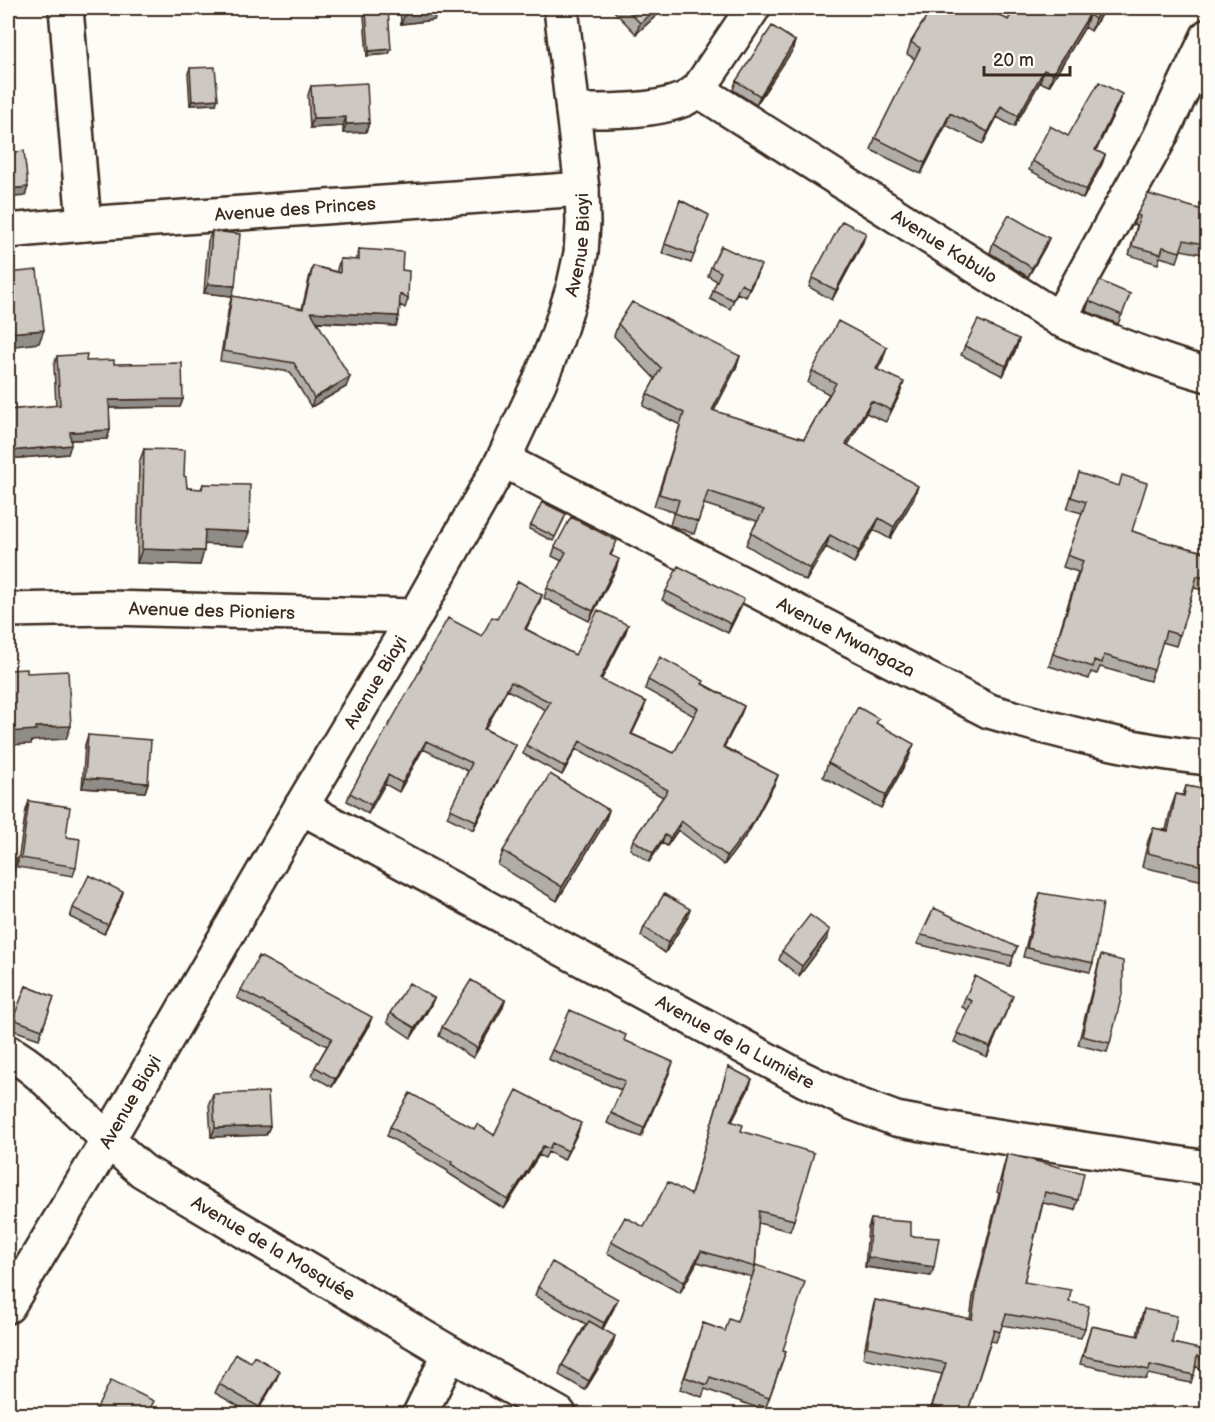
<svg xmlns="http://www.w3.org/2000/svg" width="1215" height="1422" font-family="'Balsamiq Sans',sans-serif">
<style>
.lines{fill:none;stroke-linecap:round;stroke-linejoin:round}
.street-casing{stroke:#3b2a1e;stroke-width:38}
.secondary-casing{stroke:#3b2a1e;stroke-width:38}
.street{stroke:#fdfcf7;stroke-width:33}
.secondary{stroke:#fdfcf7;stroke-width:33}
.wall{fill:#b0aca7;stroke:#3b2a1e;stroke-width:1.5}
.shaded-wall{fill:#908c88;stroke:#3b2a1e;stroke-width:1.5}
.building{fill:#cdc8c2;stroke:#3b2a1e;stroke-width:1.5}
.labels{text-anchor:middle;stroke-width:4.5;stroke-linejoin:round;paint-order:stroke}
.street-label{font-size:18px;fill:#3b2a1e;stroke:#fdfcf7}
</style>
<rect width="100%" height="100%" fill="#fdfcf7"/>
<filter id="ink" filterUnits="userSpaceOnUse"><feTurbulence type="fractalNoise" baseFrequency=".0167" numOctaves="2"/><feDisplacementMap in="SourceGraphic" scale="12" xChannelSelector="R" yChannelSelector="G"/><feConvolveMatrix kernelMatrix="1 2 1 2 8 2 1 2 1" color-interpolation-filters="sRGB"/></filter>
<g filter="url(#ink)">
<g class="lines">
<defs>
<g id="street">
<path d="M66 8 84 224"/>
<path id="s1" d="M698 90 1059 319C1107 341 1156 360 1208 375"/>
<path d="M573 111C606 111 653 112 682 100 688 98 693 93 698 90L753 8"/>
<path id="s2" d="M8 231 84 224 582 189"/>
<path d="M1059 319 1159 139 1208 36"/>
<path id="s3" d="M503 460 989 711C1061 732 1133 751 1208 758"/>
<path id="s4" d="M8 610 108 608 415 616"/>
<path id="s5" d="M301 807 803 1079 853 1103 896 1119 944 1128 1208 1168"/>
<path id="s6" d="M8 1052C34 1066 54 1087 75 1108 97 1129 119 1151 143 1171L450 1353 559 1414"/>
<path d="M420 1414 450 1353"/>
</g>
<g id="secondary">
<path id="s7" d="M8 1306 108 1140 301 807 415 616 503 460 539 383 557 338 574 285 581 253 583 223 582 189 561 8"/>
</g>
</defs>
<!-- street casing -->
<use href="#street" class="street-casing"/>
<!-- secondary casing -->
<use href="#secondary" class="secondary-casing"/>
<!-- street -->
<use href="#street" class="street"/>
<!-- secondary -->
<use href="#secondary" class="secondary"/>
</g>
<!-- wall -->
<path class="wall" d="M400 8H437L434 20 401 24Z
M611 8H660L658 14 636 34Z
M909 8H987L1008 20 1015 8H1105L1091 31 1085 27 1049 86 1040 82 1014 127 997 117 983 144 946 125 921 174 871 150 875 138 915 59 907 54 911 42 926 17Z
M366 11 391 49 389 54 367 56 364 16Z
M795 41 792 51 756 105 733 90 736 81Z
M190 68 216 104 190 105 188 73Z
M311 86 369 123 366 132 343 133V126L310 128 308 95Z
M1119 103 1101 140 1096 151 1105 155 1102 164 1083 199 1029 170 1032 161 1068 136Z
M1208 193V255L1181 250 1177 262 1160 257 1158 264 1129 255 1137 225 1133 224 1137 215 1205 210Z
M680 200 709 215 691 263 662 253Z
M212 231 232 296 204 293 208 241Z
M1049 238 1045 247 1028 277 990 253 993 243Z
M863 242 832 300 809 287 812 278Z
M359 249 402 270 408 299 405 308 400 305 399 316 396 326 317 322 346 387 311 407 290 372 220 361 229 306 232 296 302 309 310 275 313 266 337 272V269L340 259 356 260Z
M711 267 757 274 746 297 737 293 730 309 710 299 717 281 708 276Z
M1130 294 1118 324 1086 311 1089 301Z
M618 324 740 356 736 368 714 411 804 439 829 394 808 383 812 371 883 359 877 369 900 394 886 422 866 413 848 445 914 498 890 539 874 530 854 563 826 547 806 581 746 545 751 533 757 521 704 504 694 534 670 525 674 512 654 506 680 425 643 406 647 394 655 379 614 336Z
M1019 339 1016 349 1003 376 961 355 965 346Z
M57 356 86 361 114 364 183 399 180 407 109 408 110 430 107 439 71 440 68 454 8 459V410L56 406 54 365Z
M144 449 184 476 187 488 201 489 203 484 244 546 205 544 200 565 137 563 139 463Z
M1079 473 1132 531 1161 541 1208 553V591L1194 588 1176 646 1162 642 1150 681 1100 667 1097 674 1091 672 1089 679 1049 666 1078 572 1063 567 1082 513 1067 509Z
M564 519 553 541 529 529 531 525Z
M555 547 613 551 611 555 616 569 589 621 544 598 547 588 562 561 552 556Z
M666 591 740 609 728 633 662 600Z
M542 595 539 604 526 629 575 655 628 625 625 634 601 680 646 702 632 734 674 753 694 716 645 689 648 680 703 684 744 706 741 714 724 747 778 775 775 783 748 833 724 865 678 830 667 846 662 843 649 862 630 849 633 840 663 797 576 749 562 775 523 754 526 745 546 710 507 690 485 729 516 745 512 753 473 830 447 817 468 771 423 749 399 792 385 784 368 814 347 801 350 793 418 675 421 666 482 636 497 619Z
M1208 654V698H1203Z
M88 735 148 783 145 792 82 788 85 745Z
M909 757 881 808 823 777 828 763Z
M1186 786 1208 790V882L1142 867 1148 841 1153 828 1166 830 1171 808 1176 794 1183 795Z
M29 801 66 837 76 867 73 876 17 867 26 810Z
M609 810 604 824 557 901 498 865 503 851Z
M123 892 120 901 104 934 70 917 73 908Z
M1040 893 1093 963 1090 972 1023 957 1037 902Z
M687 918 665 953 641 936 644 927Z
M1208 924V937L1203 935Z
M921 935 1017 947 1010 966 917 944Z
M827 939 799 976 779 960 782 951Z
M1101 955 1110 1043 1107 1052 1078 1045 1098 965Z
M26 986 54 997 39 1039 10 1029Z
M241 990 369 1025 332 1087 312 1076 315 1067 327 1046 237 998Z
M434 998 430 1007 411 1038 387 1022 390 1013Z
M965 998 1009 1005 987 1057 954 1042 968 1010 962 1007Z
M505 1000 502 1009 473 1058 439 1036 442 1027Z
M624 1040 670 1071 641 1137 607 1123 621 1090 548 1059 552 1050Z
M728 1067 752 1079 748 1090 732 1122 741 1131 794 1220 790 1231 758 1223 755 1267 783 1350 786 1351 766 1407 758 1408 705 1389 702 1397 680 1389 703 1323 725 1331 737 1322 752 1277 697 1262 680 1293 607 1253 611 1242 644 1227 691 1194Z
M213 1094 270 1126 266 1135 211 1137 209 1103Z
M390 1127 474 1129 494 1135 578 1132 564 1160 548 1152 545 1158 539 1155 504 1209 448 1173V1171L387 1136Z
M1007 1154 1078 1200 1075 1210 1043 1203 1024 1282 1069 1302 1085 1328 1081 1338 1002 1325 996 1342 991 1341 967 1414H929L942 1374 863 1358 872 1311 875 1300 970 1319 973 1297 999 1193 997 1192 1004 1165Z
M871 1219 911 1236 934 1267 931 1276 865 1267 868 1228Z
M538 1287 614 1308 603 1329 612 1346 585 1390 559 1375 562 1365 586 1324 535 1296Z
M1208 1300V1316L1205 1315Z
M1144 1309 1172 1343 1208 1351V1377L1196 1366 1191 1383 1148 1374 1146 1379 1080 1364 1091 1326 1137 1336 1141 1318Z
M251 1362 276 1380 256 1414H252L215 1393 219 1384Z"/>
<!-- shaded-wall -->
<path class="shaded-wall" d="M657 8H660L658 14 636 34 640 23Z
M841 8H848L839 12Z
M1102 8H1105L1091 31 1095 19Z
M438 11 434 20 401 24 405 14Z
M1089 15 1085 27 1049 86 1053 74Z
M795 41 792 51 756 105 760 96Z
M391 49 389 54 367 56 369 51Z
M1044 70 1040 82 1014 127 1018 116Z
M1122 94 1119 103 1092 159 1100 139Z
M218 99 216 104 190 105 192 101Z
M1001 106 997 117 983 144 988 132Z
M950 113 946 125 921 174 925 163Z
M346 117 343 126 310 128 313 118Z
M369 123 366 132 343 133 346 124Z
M1105 155 1102 164 1083 199 1086 190Z
M28 187 25 196 8 198V189Z
M866 233 863 242 832 300 836 290Z
M1049 238 1045 247 1028 277 1032 268Z
M761 265 757 274 746 297 749 288Z
M208 284 235 286 232 296 204 293Z
M311 312 399 316 396 326 308 321Z
M44 330 39 343 8 347V333Z
M1019 339 1016 349 1003 376 1006 366Z
M887 347 883 359 872 381 876 369Z
M740 356 736 368 708 422 712 410Z
M350 377 346 387 311 407 314 398Z
M904 382 900 394 886 422 891 410Z
M183 399 180 407 106 408 109 400Z
M871 401 866 413 842 456 846 444Z
M110 430 107 439 67 440 70 432Z
M71 445 68 454 8 459 10 451Z
M918 486 914 498 890 539 894 527Z
M879 518 874 530 854 563 859 551Z
M205 530 249 532 244 546 200 544Z
M830 535 826 547 806 581 810 569Z
M142 549 204 551 200 565 137 563Z
M619 559 616 569 589 621 593 611Z
M542 595 539 604 522 637 525 629Z
M744 599 740 609 728 633 731 624Z
M628 625 625 634 597 688 600 679Z
M511 682 507 690 481 737 484 729Z
M1206 688H1208V698H1203Z
M646 702 643 711 628 742 631 734Z
M744 706 741 714 720 755 723 747Z
M71 726 66 739 32 741 31 744 8 745V732L36 727Z
M426 741 423 749 399 792 402 783Z
M580 741 576 749 562 775 565 767Z
M914 744 909 757 881 808 886 795Z
M516 745 512 753 473 830 476 821Z
M388 775 385 784 368 814 371 805Z
M778 775 775 783 748 833 724 865 727 856Z
M85 778 148 783 145 792 82 788Z
M609 810 604 824 557 901 562 887Z
M681 821 678 830 667 846 670 838Z
M665 835 662 843 649 862 653 853Z
M123 892 120 901 104 934 108 925Z
M690 909 687 918 665 953 668 943Z
M830 930 827 939 799 976 802 966Z
M1013 996 1009 1005 987 1057 990 1047Z
M434 998 430 1007 411 1038 415 1028Z
M505 1000 502 1009 473 1058 477 1048Z
M372 1017 369 1025 332 1087 335 1079Z
M673 1062 670 1071 641 1137 644 1128Z
M752 1079 748 1090 726 1132 730 1121Z
M581 1123 578 1132 564 1160 568 1151Z
M270 1126 266 1135 211 1137 215 1128Z
M543 1146 539 1155 504 1209 508 1200Z
M701 1251 697 1262 680 1293 684 1282Z
M868 1257 934 1267 931 1276 865 1267Z
M618 1299 614 1308 601 1332 604 1323Z
M615 1336 612 1346 585 1390 589 1381Z
M280 1371 276 1380 256 1414 259 1407Z"/>
<!-- building -->
<path class="building" d="M404 8H437L438 11 405 14Z
M625 8H657L640 23Z
M932 8H987L1008 20 1015 8H1102L1095 19 1089 15 1053 74 1044 70 1018 116 1001 106 988 132 950 113 925 163 875 138 920 48 911 42Z
M388 10 391 49 369 51 366 11Z
M772 26 795 41 760 96 736 81Z
M215 67 218 99 192 101 190 68Z
M1099 82 1122 94 1100 139 1101 140 1095 150 1105 155 1086 190 1032 161 1050 126 1068 136Z
M367 83 369 123 346 124V117L313 118 311 86Z
M24 151 28 187 8 189V153Z
M1148 194 1206 211 1208 204V245L1184 240 1180 252 1163 247 1161 254 1132 246 1140 216 1137 215Z
M680 200 709 215 694 255 665 244Z
M1009 215 1049 238 1032 268 993 243Z
M842 221 866 233 836 290 812 278Z
M212 231 240 234 235 286 208 284Z
M721 246 761 265 749 288 741 284 733 300 713 290 721 272 711 267Z
M359 249 403 252 402 270 409 271 408 299 400 294 399 316 311 312 350 377 314 398 294 363 223 351 232 296 303 309 313 266 340 273V259L359 260Z
M37 270 44 330 8 333V273Z
M1100 281 1130 294 1122 315 1089 301Z
M632 302 740 356 712 410 804 439 836 383 812 371 838 321 887 347 876 369 904 382 891 410 871 401 846 444 918 486 894 527 879 518 859 551 830 535 810 569 751 533 764 510 708 491 698 522 675 513 679 500 659 494 684 413 647 394 661 368 618 324Z
M978 320 1019 339 1006 366 965 346Z
M87 354 86 361 114 360V364L182 363 183 399 109 400 110 430 70 432 71 445 10 451V446H8V410L60 405 57 356Z
M144 449 185 450 184 476 186 477 187 488 202 489 203 484 250 485 249 532 205 530 204 551 142 549Z
M1079 473 1119 486 1122 475 1147 483 1132 531 1161 541 1208 553V579L1197 576 1180 635 1166 631 1154 670 1104 655 1102 663 1094 660 1093 667 1053 654 1083 561 1067 555 1086 502 1071 497Z
M542 502 566 514 555 537 531 525Z
M571 517 617 541 610 555 619 559 593 611 547 588 566 552 555 547Z
M678 566 744 599 731 624 666 591Z
M518 581 542 595 525 629 575 655 598 610 628 625 600 679 646 702 631 734 674 753 698 708 648 680 660 657 704 681 702 684 744 706 723 747 778 775 752 824 727 856 681 821 670 838 665 835 653 853 633 840 668 790 580 741 565 767 526 745 550 702 511 682 484 729 516 745 476 821 450 809 472 763 426 741 402 783 388 775 371 805 350 793 422 667 421 666 448 618 482 636 492 617 497 619Z
M27 669V673L68 671 71 726 36 727V730L8 732V670Z
M858 707 879 719 876 723 914 744 886 795 828 763Z
M88 735 151 740 148 783 85 778Z
M550 774 609 810 562 887 503 851Z
M1186 786 1208 790V867L1147 853 1153 828 1168 831 1176 794 1184 796Z
M29 801 70 807 66 837 80 839 76 867 21 858Z
M8 857 17 858 8 898Z
M89 875 123 892 108 925 73 908Z
M1040 893 1103 903 1093 963 1027 948Z
M664 894 690 909 668 943 644 927Z
M934 908 1017 947 1013 956 921 935Z
M810 915 830 930 802 966 782 951Z
M1101 955 1123 961V990L1110 1043 1082 1036Z
M259 956 372 1017 335 1079 315 1067 332 1038 241 990Z
M975 976 1013 996 990 1047 957 1033 972 1001 965 998Z
M471 980 505 1000 477 1048 442 1027Z
M409 983 434 998 415 1028 390 1013Z
M26 986 54 997 42 1030 13 1019Z
M570 1010 626 1035 624 1040 673 1062 644 1128 611 1113 625 1081 552 1050Z
M728 1067 752 1079 730 1121 743 1125 741 1131 814 1153 794 1220 759 1211 755 1267 701 1251 684 1282 611 1242 625 1217 644 1227 668 1182 691 1195Z
M517 1090 581 1123 568 1151 552 1143 549 1149 543 1146 508 1200 451 1164 452 1162 390 1127 410 1093 474 1129 477 1124 494 1135Z
M268 1092 270 1126 215 1128 213 1094Z
M1007 1154 1084 1173 1078 1200 1045 1192 1024 1282 1071 1290 1069 1302 1089 1306 1085 1328 1006 1314 1000 1332 994 1330 967 1414H938L940 1408 932 1406 946 1363 867 1347 875 1300 972 1319 977 1286 1003 1182H1001Z
M871 1219 911 1222V1236L939 1238 934 1267 868 1257Z
M552 1262 618 1299 604 1323 538 1287Z
M756 1265 805 1282 783 1350 786 1351 769 1398 710 1377 707 1385 685 1377 703 1323 725 1331 729 1319 737 1322Z
M1144 1309 1177 1316 1172 1343 1208 1351V1365L1197 1356 1194 1375 1150 1365 1149 1370 1083 1356 1091 1326 1139 1336Z
M589 1321 615 1336 589 1381 562 1365Z
M236 1354 251 1362 254 1356 280 1371 259 1407 219 1384Z
M111 1380 154 1401 147 1414H94Z
M759 1405 786 1414H755Z"/>
</g>
<g class="labels">
<!-- street labels -->
<g class="street-label">
<text dy="6" stroke="none"><textPath href="#s2" startOffset="288">Avenue des Princes</textPath></text>
<text dy="6" stroke="none"><textPath href="#s7" startOffset="1210">Avenue Biayi</textPath></text>
<text dy="6" stroke="none"><textPath href="#s1" startOffset="292">Avenue Kabulo</textPath></text>
<text dy="6" stroke="none"><textPath href="#s4" startOffset="204">Avenue des Pioniers</textPath></text>
<text dy="6" stroke="none"><textPath href="#s3" startOffset="386">Avenue Mwangaza</textPath></text>
<text dy="6" stroke="none"><textPath href="#s7" startOffset="724">Avenue Biayi</textPath></text>
<text dy="6" stroke="none"><textPath href="#s5" startOffset="494">Avenue de la Lumière</textPath></text>
<text dy="6" stroke="none"><textPath href="#s7" startOffset="238">Avenue Biayi</textPath></text>
<text dy="6" stroke="none"><textPath href="#s6" startOffset="332">Avenue de la Mosquée</textPath></text>
</g>
</g>
<!-- margin -->
<rect width="1215" height="1422" fill="none" stroke="#fdfcf7" stroke-width="30"/>
<rect x="15" y="15" width="1185" height="1392" fill="none" stroke="#3b2a1e" stroke-width="2" filter="url(#ink)"/>
<!-- scale -->
<path d="M984 66v9h86v-9" fill="none" stroke="#3b2a1e" stroke-width="3"/>
<text x="993" y="66" font-size="18" fill="#3b2a1e" stroke="#fdfcf7" stroke-width="4.5" paint-order="stroke">20 m</text>
</svg>
